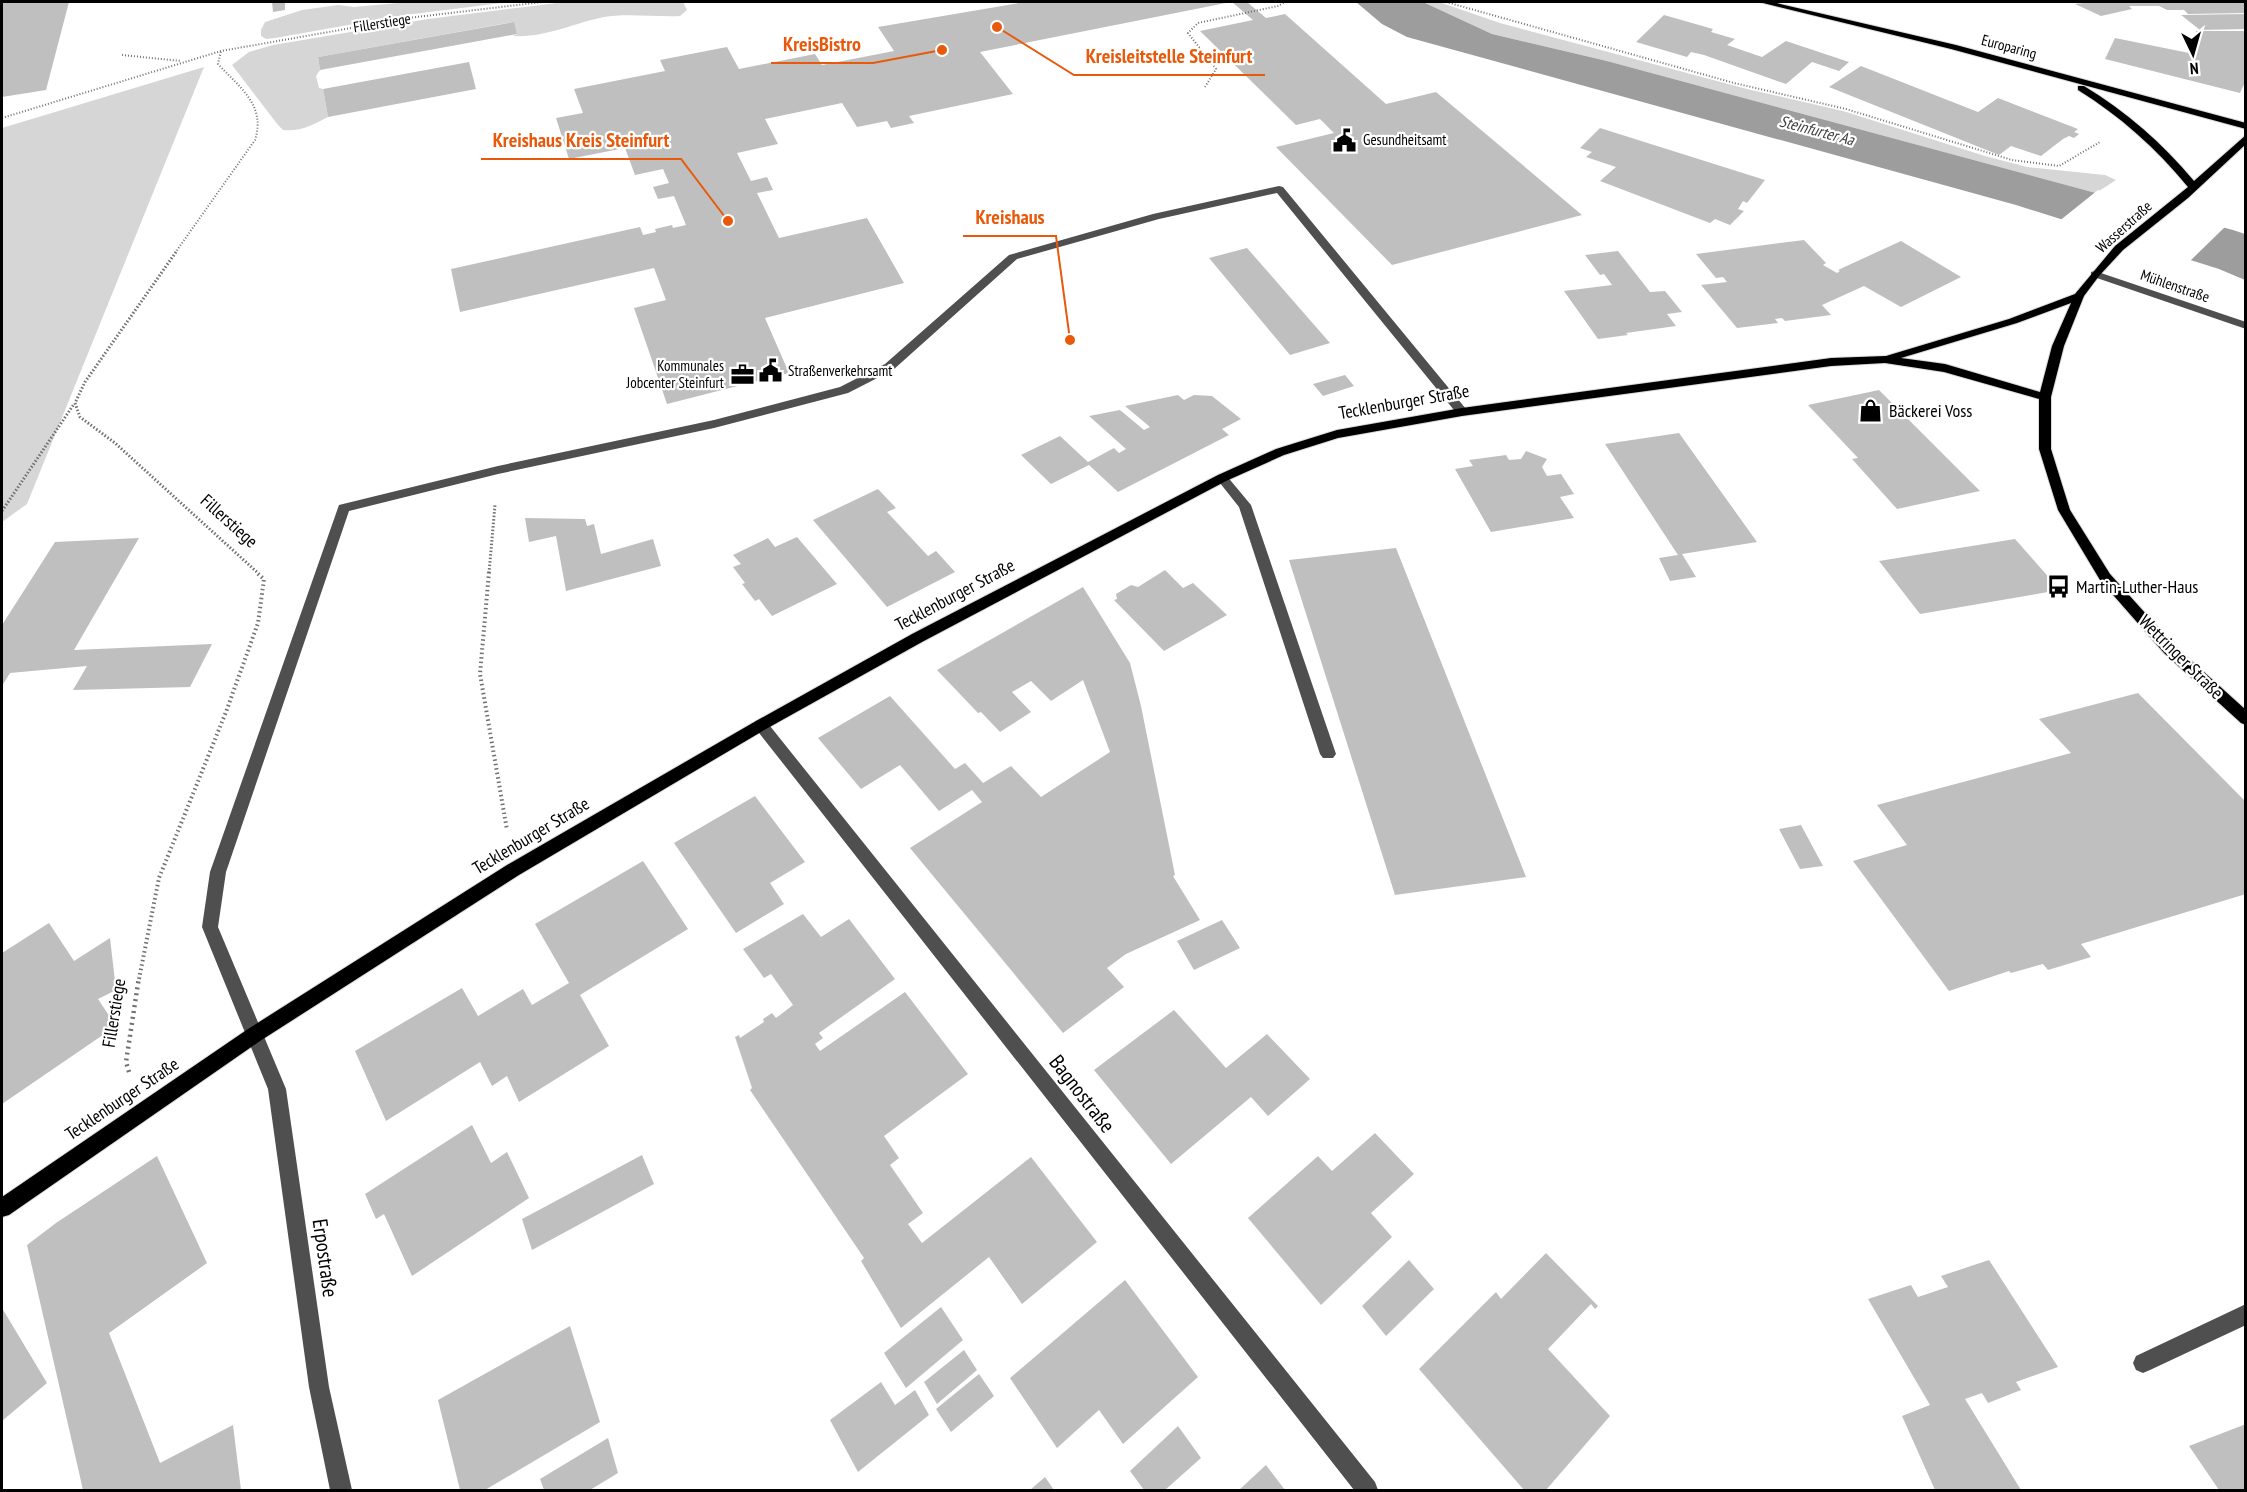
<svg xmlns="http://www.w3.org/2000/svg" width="2247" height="1492" font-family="'PT Sans Narrow',sans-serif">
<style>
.green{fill:#d6d6d6}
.water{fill:#9d9d9d}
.pier{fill:#fff}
.building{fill:#bfbfbf}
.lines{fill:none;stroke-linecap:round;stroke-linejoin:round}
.major-casing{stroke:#dbdbdb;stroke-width:2}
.path-far3{stroke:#717171;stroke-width:2;stroke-dasharray:1 2;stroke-linecap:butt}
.path-far2{stroke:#717171;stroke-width:3;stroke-dasharray:1.5 2;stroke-linecap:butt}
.path-far1{stroke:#717171;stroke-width:4;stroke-dasharray:1.5 3;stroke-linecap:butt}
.path{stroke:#717171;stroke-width:4.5;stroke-dasharray:2 4;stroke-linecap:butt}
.minor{fill:#4f4f4f;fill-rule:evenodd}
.major{fill:#000;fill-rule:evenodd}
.labels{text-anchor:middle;stroke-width:4.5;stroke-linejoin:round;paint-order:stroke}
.far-street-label{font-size:15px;fill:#000;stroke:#fff}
.far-poi-label{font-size:15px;fill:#000;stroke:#fff;text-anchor:start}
.far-water-label{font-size:16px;font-style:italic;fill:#3e3e3e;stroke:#fff}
.street-label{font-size:18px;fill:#000;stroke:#fff}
.poi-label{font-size:18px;fill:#000;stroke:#fff;text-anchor:start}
.near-street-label{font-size:21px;fill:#000;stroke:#fff}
.leader{fill:none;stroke:#e8590c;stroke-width:2}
.callout-dot{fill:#e8590c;stroke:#fff;stroke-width:2}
.callout-label{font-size:20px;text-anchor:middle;font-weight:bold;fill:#e8590c;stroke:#fff;stroke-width:4.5;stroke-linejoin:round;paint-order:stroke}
</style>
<rect width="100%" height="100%" fill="#fff"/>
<!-- green -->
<path class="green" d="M409 2H511L405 15 275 38 266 39 261 36V30L265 22 302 10 338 5 354 7Z
M565 2H683L687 10 680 16C657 17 624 13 604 17 574 23 545 38 513 36L517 34 513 22 318 57 320 70 316 76 319 88 323 89 328 117C313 125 300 132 283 130L278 125 232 65 249 52 273 45 428 19Z
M1423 2H1439L1500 23 1747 89 1843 111 1985 156 2027 167 2105 175 2116 180 2096 193 1607 61 1492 34Z
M204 67 27 504 2 522V128Z"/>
<!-- water -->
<path class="water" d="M1356 2H1423L1492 34 1607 61 2233 230 2245 234V280L2219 269 2016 205 1407 37 1382 24Z"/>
<!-- pier -->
<path class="pier" d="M2098 190 2227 225 2190 261 2058 222Z"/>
<!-- building -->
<path class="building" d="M2 2H69L46 90 2 97Z
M272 2H285V10L273 12Z
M1025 2 1226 3 980 52 1013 94 909 116 914 123 891 128 887 121 857 127 842 103 765 119 778 144 737 153 751 181 767 177 773 190 757 193 779 238 867 218 904 283 765 318 789 373 667 404 634 308 666 300 654 268 460 312 451 269 640 227 643 235 656 232 655 229 672 225 673 228 686 225 674 196 658 199 653 187 669 183 663 169 635 175 625 148 569 159 556 118 583 113 574 89 665 71 660 60 727 47 739 69 815 54 822 65 894 51 878 27Z
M1232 2H1247L1266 18 1285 14 1386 104 1436 92 1582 215 1392 265 1276 147 1334 133 1320 119 1296 125 1200 31 1253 20Z
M2093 2H2243L2246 3V13L2188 14 2184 10H2167L2159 6H2129L2132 9 2101 16 2075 4Z
M2246 14V29L2200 30 2181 15Z
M1664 15 1713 29 1711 32 1735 39 1727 45 1762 57 1786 41 1849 62 1839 71 1812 62 1786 84 1704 55 1691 52 1687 57 1636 42Z
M514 22 517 34 320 70 318 57Z
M2196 31H2246V80L2240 93 2105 59 2115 38 2194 54Z
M469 62 476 89 328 117 323 89Z
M1861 66 1978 112 1998 98 2078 129 2074 132 2079 134 2074 138 2069 136 2063 139 2041 156 2011 146 1999 155 1829 87Z
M1600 128 1765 180 1747 203 1743 201 1738 209 1744 211 1730 225 1715 219 1710 223 1600 181 1616 167 1586 157 1592 152 1580 148Z
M1804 240 1826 263 1823 265 1837 273 1840 271 1838 270 1901 241 1961 277 1901 307 1864 286 1822 305 1831 315 1785 321 1782 318 1775 319 1778 323 1737 328 1701 285 1727 282 1723 277 1716 278 1696 254Z
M1247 248 1330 343 1290 355 1209 258Z
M1618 251 1650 292 1665 291 1682 312 1667 314 1676 326 1626 333 1628 335 1598 339 1564 291 1612 285 1604 274 1600 275 1585 255Z
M1345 375 1354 386 1323 396 1313 384Z
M1879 390 1980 491 1897 509 1852 459 1858 458 1808 405Z
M1178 395 1184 400 1194 395 1212 396 1241 419 1222 429 1229 435 1118 492 1089 465 1051 484 1021 455 1060 436 1088 462 1114 448 1119 453 1126 449 1089 416 1120 410 1144 430 1150 427 1125 406Z
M1679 433 1757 542 1682 554 1696 577 1670 581 1659 558 1678 555 1605 444Z
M1526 451 1547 459 1542 467 1547 476 1561 474 1574 494 1560 497 1574 518 1491 532 1455 469 1473 466 1469 460 1506 455 1509 460 1521 459Z
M878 489 896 508 887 512 928 556 936 551 955 572 887 607 813 520Z
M525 518 585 519 587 526 594 524 601 554 653 539 661 566 566 591 556 536 529 542Z
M797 537 837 584 772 616 759 599 755 601 742 584 745 583 733 567 741 564 733 555 768 538 775 547Z
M139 538 74 650 212 644 190 687 73 690 87 666 10 673 2 686V625L55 542Z
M2015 539 2060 590 1920 614 1879 561Z
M1396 548 1479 758 1526 877 1395 895 1289 560Z
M1165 570 1183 588 1193 583 1227 615 1164 651 1114 600 1117 599 1116 594 1131 585 1138 587Z
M1083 587 1130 663 1141 706 1175 875 1173 876 1200 920 1126 954 1107 968 1124 987 1063 1033 910 848 982 802 972 790 939 811 900 765 861 789 818 738 890 696 955 769 965 763 983 783 1011 766 1041 797 1110 752 1083 680 1051 701 1031 681 1012 692 1031 712 1000 732 981 712 978 713 937 670Z
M2138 693 2246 802V894L2081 944 2091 957 2048 970 2043 964 2011 973 2009 971 1949 991 1853 861 1907 845 1877 805 2071 753 2039 719Z
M755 796 805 862 770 883 784 904 736 933 674 843Z
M1801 825 1823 866 1800 869 1779 829Z
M643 861 688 929 580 995 609 1046 519 1102 507 1076 492 1086 480 1062 386 1121 355 1051 462 988 478 1016 523 989 532 1005 569 983 535 924Z
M803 914 821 937 849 919 895 979 819 1033 823 1038 815 1044 820 1051 905 992 968 1074 884 1136 899 1158 890 1165 923 1213 908 1224 922 1243 1031 1157 1097 1242 1022 1304 989 1257 901 1328 861 1261 864 1258 750 1090 752 1088 735 1037 739 1035 740 1038 764 1022 763 1019 772 1013 776 1018 793 1005 771 974 764 978 743 949Z
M1222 920 1240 948 1194 970 1177 941Z
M49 923 74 961 110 938 116 990 98 999 116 1026 2 1104V953Z
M1174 1010 1226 1068 1267 1034 1310 1079 1268 1116 1251 1097 1171 1164 1094 1070Z
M472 1125 491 1163 507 1152 529 1198 412 1276 384 1214 376 1219 365 1194Z
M1375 1133 1414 1174 1371 1213 1392 1237 1321 1305 1248 1218 1318 1156 1332 1171Z
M642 1155 654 1184 532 1250 522 1219Z
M157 1156 207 1263 109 1333 160 1463 233 1425 241 1490H83L27 1245 56 1223Z
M1546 1253 1598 1306 1595 1309 1591 1304 1548 1349 1610 1416 1546 1490H1524L1419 1369 1496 1292 1501 1299Z
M1409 1260 1434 1289 1386 1336 1362 1306Z
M1989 1260 2058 1367 2016 1382 2021 1390 1988 1403 1982 1393 1965 1399 2021 1490H1935L1902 1416 1930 1405 1868 1299 1911 1285 1918 1297 1948 1287 1941 1276Z
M1125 1280 1198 1377 1123 1444 1099 1410 1057 1448 1010 1378Z
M941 1307 963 1340 906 1388 884 1353Z
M2 1308 47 1383 2 1421Z
M570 1326 600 1422 485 1490H460L438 1400Z
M964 1350 977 1370 937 1404 924 1382Z
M979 1374 994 1396 951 1432 936 1409Z
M881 1382 895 1405 915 1390 929 1415 858 1472 830 1420Z
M2246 1424V1490H2219L2189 1446Z
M1178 1426 1201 1458 1165 1490H1144L1130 1471Z
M608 1438 618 1473 590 1490H544L540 1479Z
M1266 1465 1285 1490H1239Z
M1045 1477 1054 1490H1030Z"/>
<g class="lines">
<defs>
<path id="major" d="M1759 2H1772L1956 45 2246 123V129L1951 49Z
M2078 86H2084C2127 112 2162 143 2194 181L2246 135V144L2188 198 2123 250 2099 276 2084 296 2064 346 2051 397V449L2070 510 2110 574 2174 645 2246 710V725L2241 723 2164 653 2100 580 2058 510 2039 449V399L1944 372 1885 363 1831 366 1462 416 1338 438 1284 455 1226 481 922 642 766 729 519 875 260 1041 9 1215 2 1217V1197L248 1029 507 865 756 721 912 634 1218 475 1276 449 1337 430 1462 408 1831 358 1886 356 2009 319 2075 294 2115 246 2188 187C2156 148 2120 116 2078 90ZM2071 303 2052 346 2040 392 1945 364 1901 358 2017 323Z"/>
</defs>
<!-- major casing -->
<use href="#major" class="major-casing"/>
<!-- path-far3 -->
<path class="path-far3" d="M1446 2 1734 83 1846 109 2012 160 2059 166 2100 142
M122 55 181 61
M1205 87 1216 69 1188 33 1198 23 1278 6 1285 2
M2 118 221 51 408 18 543 2
M175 253 255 140C266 105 240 88 218 64L221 51"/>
<!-- path-far2 -->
<path class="path-far2" d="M176 252 85 382 75 403 80 417 115 443 258 573
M2 511 74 404
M489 573 495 505"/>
<!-- path-far1 -->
<path class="path-far1" d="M489 572 480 674 507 830
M139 979 159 878 226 712 258 623 264 579 256 572"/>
<!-- path -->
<path class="path" d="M129 1072 126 1062 139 977"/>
<!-- minor -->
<path class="minor" d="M1279 186 1283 187 1466 409V415H1458L1277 193 1159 219 1017 259 893 370 848 393 714 428 498 474 349 511 226 872 218 927 286 1089 329 1387 352 1490H330L309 1387 268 1089 202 927 210 872 339 505 498 466 714 420 840 387 885 364 1009 255 1153 214Z
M2095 271 2246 322V329L2091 276V272Z
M1222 474 1226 475 1251 505 1336 754 1333 758H1323L1320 754 1239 507 1216 478Z
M761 719 766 721 1375 1482 1378 1490H1354L756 729 754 725 756 721Z
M2246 1304V1325L2150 1370 2143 1373 2136 1370 2133 1363 2136 1356Z"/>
<!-- major -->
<use href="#major" class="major"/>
</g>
<!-- icons -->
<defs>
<symbol id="civic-bare" viewBox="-9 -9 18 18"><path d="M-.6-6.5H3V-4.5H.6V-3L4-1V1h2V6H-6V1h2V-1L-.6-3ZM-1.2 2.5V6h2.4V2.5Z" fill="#000" stroke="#fff" stroke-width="2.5" paint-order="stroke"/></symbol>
<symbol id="office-bare" viewBox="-9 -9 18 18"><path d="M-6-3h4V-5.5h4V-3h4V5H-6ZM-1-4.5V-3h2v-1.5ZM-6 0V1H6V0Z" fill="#000" stroke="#fff" stroke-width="2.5" paint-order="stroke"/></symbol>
<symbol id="shop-bare" viewBox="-9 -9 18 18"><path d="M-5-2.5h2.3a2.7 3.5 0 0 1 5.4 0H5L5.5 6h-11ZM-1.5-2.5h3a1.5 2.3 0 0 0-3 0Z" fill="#000" stroke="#fff" stroke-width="2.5" paint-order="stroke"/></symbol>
<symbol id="bus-bare" viewBox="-9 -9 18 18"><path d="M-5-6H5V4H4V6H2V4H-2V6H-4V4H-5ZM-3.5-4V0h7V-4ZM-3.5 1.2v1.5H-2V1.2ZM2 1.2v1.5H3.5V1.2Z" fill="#000" stroke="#fff" stroke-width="2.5" paint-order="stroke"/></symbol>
</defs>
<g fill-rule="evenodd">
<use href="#civic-bare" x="1328" y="124" width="33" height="33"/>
<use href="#civic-bare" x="754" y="354" width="33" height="33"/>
<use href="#office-bare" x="726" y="358" width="33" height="33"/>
<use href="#shop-bare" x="1854" y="394" width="33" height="33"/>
<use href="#bus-bare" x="2042" y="570" width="33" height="33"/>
</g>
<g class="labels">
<!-- far-street labels -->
<g class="far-street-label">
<text transform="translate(382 23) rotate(-9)" y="5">Fillerstiege</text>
<text transform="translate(2009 47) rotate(15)" y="5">Europaring</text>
<text transform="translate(2124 227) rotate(-42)" y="5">Wasserstraße</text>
<text transform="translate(2175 286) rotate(19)" y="5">Mühlenstraße</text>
</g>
<!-- far-poi labels -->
<g class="far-poi-label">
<text x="1363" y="145">Gesundheitsamt</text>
<text x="724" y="371" text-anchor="end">Kommunales<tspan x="724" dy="17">Jobcenter Steinfurt</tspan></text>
<text x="788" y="376">Straßenverkehrsamt</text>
</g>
<!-- far-water labels -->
<g class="far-water-label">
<text transform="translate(1817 130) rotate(15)" y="6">Steinfurter Aa</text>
</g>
<!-- street labels -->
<g class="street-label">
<text transform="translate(1404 402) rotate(-10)" y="6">Tecklenburger Straße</text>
<text transform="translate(229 521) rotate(42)" y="6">Fillerstiege</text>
<text transform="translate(955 595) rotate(-28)" y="6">Tecklenburger Straße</text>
<text transform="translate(2181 657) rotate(45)" y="6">Wettringer Straße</text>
<text transform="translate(531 836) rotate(-31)" y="6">Tecklenburger Straße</text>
<text transform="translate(114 1013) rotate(-81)" y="6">Fillerstiege</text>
<text transform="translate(122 1099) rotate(-34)" y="6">Tecklenburger Straße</text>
</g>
<!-- poi labels -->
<g class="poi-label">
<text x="1889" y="417">Bäckerei Voss</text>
<text x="2076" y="593">Martin-Luther-Haus</text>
</g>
<!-- near-street labels -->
<g class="near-street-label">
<text transform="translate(1082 1094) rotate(52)" y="7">Bagnostraße</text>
<text transform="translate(325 1258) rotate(82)" y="7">Erpostraße</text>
</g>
</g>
<!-- callouts -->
<path class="leader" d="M942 50L873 63H771M997 27L1074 75H1265M728 221L681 159H481M1070 340L1056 236H963"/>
<g class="callout-dot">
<circle cx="942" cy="50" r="6"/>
<circle cx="997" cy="27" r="6"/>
<circle cx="728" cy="221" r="6"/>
<circle cx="1070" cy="340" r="6"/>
</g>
<g class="callout-label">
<text x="822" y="51">KreisBistro</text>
<text x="1169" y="63">Kreisleitstelle Steinfurt</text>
<text x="581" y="147">Kreishaus Kreis Steinfurt</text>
<text x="1010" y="224">Kreishaus</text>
</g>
<!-- border -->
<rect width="2247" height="1492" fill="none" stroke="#000000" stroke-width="6"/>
<!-- north arrow -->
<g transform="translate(2193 54) rotate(175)" stroke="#ffffff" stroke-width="4.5" paint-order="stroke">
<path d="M0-4.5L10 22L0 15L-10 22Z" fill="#000000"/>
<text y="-9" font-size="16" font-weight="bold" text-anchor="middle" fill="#000000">N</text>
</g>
</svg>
